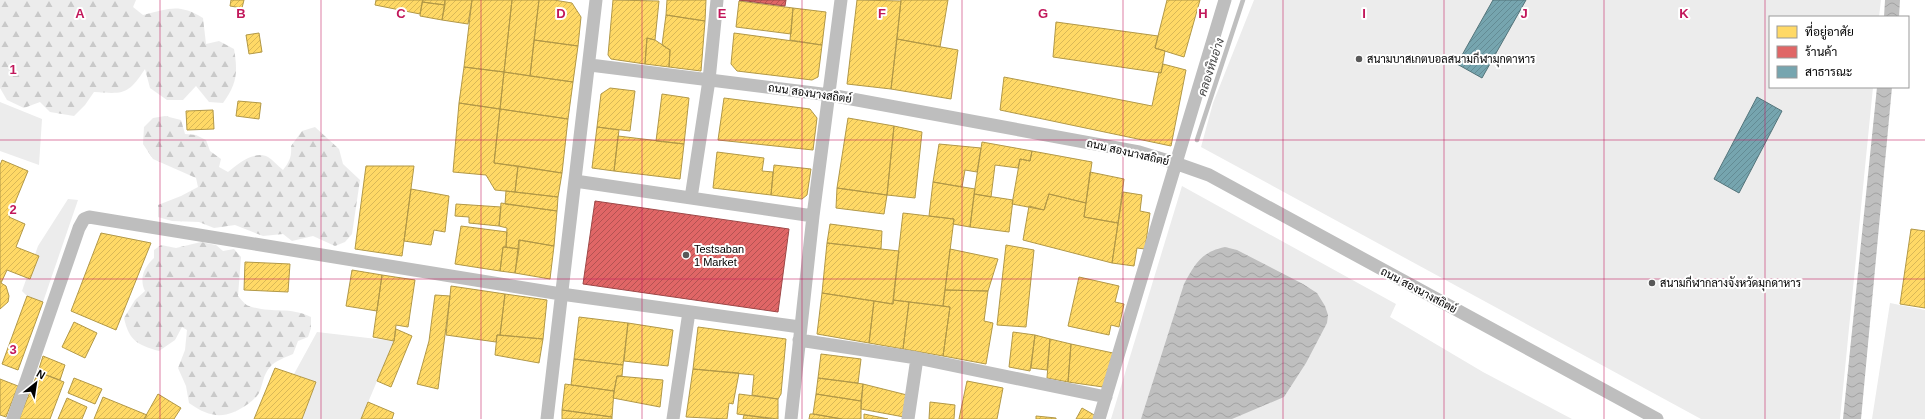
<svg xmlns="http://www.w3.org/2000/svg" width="1925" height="419" font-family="Arial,Sarabun,sans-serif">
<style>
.green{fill:#ececec}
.forest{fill:url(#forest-firs)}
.water{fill:url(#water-waves)}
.homes{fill:url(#homes-hatch);stroke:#b29847}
.shops{fill:url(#shops-hatch);stroke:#9d4747}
.public{fill:url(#public-hatch);stroke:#53747a}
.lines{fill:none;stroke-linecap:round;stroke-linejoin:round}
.stream{stroke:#bfbfbf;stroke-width:4.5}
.street{stroke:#bebebe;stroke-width:13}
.grid{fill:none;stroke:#c2185b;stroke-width:1;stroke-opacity:0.55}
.poi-dot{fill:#595959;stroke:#fff;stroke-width:1.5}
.labels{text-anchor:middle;stroke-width:4;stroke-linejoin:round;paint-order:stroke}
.poi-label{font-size:11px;fill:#000;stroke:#fff;text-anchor:start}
.street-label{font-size:11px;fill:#000;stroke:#fff}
.water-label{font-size:12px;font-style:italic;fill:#444;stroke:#fff}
.grid-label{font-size:13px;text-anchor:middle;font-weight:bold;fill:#c2185b;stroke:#fff;stroke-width:4;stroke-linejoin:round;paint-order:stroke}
</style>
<defs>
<pattern id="forest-firs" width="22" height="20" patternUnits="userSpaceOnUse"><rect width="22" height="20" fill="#ececec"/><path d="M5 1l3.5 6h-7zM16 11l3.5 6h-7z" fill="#c9c9c9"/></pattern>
<pattern id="water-waves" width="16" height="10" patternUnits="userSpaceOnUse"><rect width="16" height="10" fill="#bfbfbf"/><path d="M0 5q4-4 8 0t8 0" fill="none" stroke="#a2a2a2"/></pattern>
<pattern id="homes-hatch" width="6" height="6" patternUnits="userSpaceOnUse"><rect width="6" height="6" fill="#ffd966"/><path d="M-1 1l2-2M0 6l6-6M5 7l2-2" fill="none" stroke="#d9b857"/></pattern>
<pattern id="shops-hatch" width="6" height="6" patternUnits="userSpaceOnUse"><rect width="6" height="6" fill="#e06666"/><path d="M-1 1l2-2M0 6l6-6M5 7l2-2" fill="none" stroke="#b35252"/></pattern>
<pattern id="public-hatch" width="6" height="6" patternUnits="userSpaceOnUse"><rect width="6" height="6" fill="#76a5af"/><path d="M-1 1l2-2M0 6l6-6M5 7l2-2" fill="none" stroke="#648c95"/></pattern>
</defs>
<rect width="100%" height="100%" fill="#fff"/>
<!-- green -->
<path class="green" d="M1254 0H1881L1879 17H1770V87H1873L1840 419H1701L1201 147 1213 103Z
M0 102 42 119 39 165 0 151Z
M1182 186 1396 304 1390 317 1483 372 1572 419H1111Z
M68 199 78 200 43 302 27 296 22 291 38 246Z
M1890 303 1925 310V419H1872Z
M317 332 394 341 361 419H302L316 382 294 374Z"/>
<!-- forest -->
<path class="forest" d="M0 0H136L133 7 143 15C169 9 178 3 203 18L206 44 219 41 234 49C238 72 237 84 223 103L209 102 196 86 183 100H167L150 88 145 69C128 95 124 94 94 92L85 105 74 116 50 112 40 102 24 108 7 100 0 88Z
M165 116 181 120 185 134 196 135 206 140 210 151 221 159 219 167 228 172C238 164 254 150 268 157 273 160 278 166 283 170 289 162 292 157 291 146L302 131 315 127 339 149 343 164 360 180 352 234 345 242 335 246 313 236 292 241 283 234 263 236 235 225 214 228 199 222 172 221 158 217V205L181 196 198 187 196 178 153 159 143 144 144 127 153 118Z
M201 242 216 245 223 251 234 249 241 257 238 296C241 299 245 305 249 306 271 314 288 306 311 317V328L308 337 298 341 293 354C286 357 275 361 270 367 263 375 263 384 259 393 257 397 252 401 248 404 227 419 211 419 189 403L186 386 178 368 185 350 187 330 182 327 175 340 159 351C138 345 129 341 124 318L135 300 145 291C139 279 144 267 154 258V250L161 245 176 248Z"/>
<!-- water -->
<path class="water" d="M1885 0H1900L1899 17H1884Z
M1877 87H1892L1861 419H1843Z
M1225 247 1237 250 1303 284 1317 293 1325 306 1328 315 1327 323 1306 363 1284 397 1232 419H1141L1184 284C1195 264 1201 252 1225 247Z"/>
<!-- homes -->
<path class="homes" d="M231 0H244L242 8 230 6Z
M376 0H423L420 14 375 5Z
M423 0H445V5L422 2Z
M445 0H472L468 24 442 20Z
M472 0H512L504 72 464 67Z
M512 0H539L530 76 504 72Z
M539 0H554L572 3 581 17 578 46 534 40Z
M613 0 659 1 655 40 647 38 645 64 611 59 608 55Z
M667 0H706L705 21 666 15Z
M857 0 901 1 891 89 847 84Z
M948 0 940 47 897 39 901 0Z
M1167 0H1200L1184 57 1155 48Z
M739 1 793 8 791 34 736 27Z
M422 2 445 5 442 20 420 16Z
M793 8 826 12 822 45 790 40Z
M666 15 705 21 701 71 669 67 670 50 662 45Z
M1056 22 1158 36 1155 48 1165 51 1161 73 1053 57Z
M259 33 262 52 249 54 246 35Z
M734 33 822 45 818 77 812 80 737 71 731 64Z
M647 38 655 40 670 50 669 67 645 64Z
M897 39 958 50 951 99 891 89Z
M534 40 578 46 573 82 530 76Z
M1163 64 1186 70 1171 146 1000 110 1004 77 1152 106 1159 72 1161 73Z
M464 67 504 72 500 109 459 103Z
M504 72 573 82 568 119 500 109Z
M610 88 635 91 630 131 597 127 601 94Z
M662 94 689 98 684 144 656 141Z
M724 98 810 109 817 118 813 150 718 140Z
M238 101 261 103 259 119 236 116Z
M459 103 500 109 494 163 518 166 515 192 495 190 486 175 453 172Z
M500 109 568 119 562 173 494 163Z
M213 110 214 129 187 130 186 111Z
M848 118 894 126 887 195 837 188Z
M894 126 922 132 915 198 887 195Z
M597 127 619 130 614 171 592 168Z
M618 136 684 144 680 179 614 171Z
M982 142 1032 151 1030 161 1020 159 1018 168 995 165 991 197 974 194Z
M939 144 981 148 977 172 965 170 962 187 933 182Z
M1032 151 1092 162 1086 203 1049 194 1044 210 1012 204 1020 159 1030 161Z
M717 152 764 158 762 171 773 172 771 195 713 188Z
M2 160 28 171 9 217 25 224 16 247 39 256 30 279 7 270 1 283 6 286 9 296 8 302 0 309V165Z
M774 165 811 169 807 195 802 199 771 195Z
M366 166H414L402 256 355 249Z
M518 166 562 173 558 197 515 192Z
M1090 172 1124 179 1118 223 1084 217Z
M933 182 975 189 970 227 953 224 954 219 929 216Z
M837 188 887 195 884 214 836 208Z
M411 189 449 196 445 232 434 230 431 245 404 241Z
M506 191 558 197 557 211 505 204Z
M1123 192 1142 195 1140 211 1150 213 1145 249 1137 248 1134 266 1112 263Z
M974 194 1013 200 1009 232 970 227Z
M1049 194 1086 203 1084 217 1118 223 1112 263 1023 240 1029 206 1044 210Z
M501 203 557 211 554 246 519 240V249L506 247 507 228 499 226Z
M456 204 501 207 499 226 469 223V217L455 216Z
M903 213 954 219 943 306 893 300Z
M830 224 882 231 881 249 827 243Z
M461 226 507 232 506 247H503L500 271 455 264Z
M1911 229 1925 231V308L1900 304Z
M101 233 151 243 116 330 71 311Z
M519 240 554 246 550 279 515 273Z
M827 243 899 251 893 304 822 293Z
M1006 245 1034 250 1026 327 997 325Z
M503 247 519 249 515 273 500 271Z
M950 249 998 259 988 291 945 290Z
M245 262 290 264 288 292 244 290Z
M352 270 382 275 377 311 346 306Z
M382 275 415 280 408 327 396 325 394 341 373 337Z
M1079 277 1119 286 1115 302 1124 304 1119 327 1111 325 1109 335 1068 326Z
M451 286 505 294 500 335H497L496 342 446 335Z
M945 290 988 291 984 321 993 323 986 364 943 356 950 307 943 306Z
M822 293 874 301 869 343 817 334Z
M505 294 547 300 543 339 500 335Z
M435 295 450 296 438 389 417 384 429 341Z
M27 296 43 302 18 370 2 364Z
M893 300 909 302 903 349 869 343 874 301 893 304Z
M909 302 950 307 943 356 903 349Z
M579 317 628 323 623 365 574 359Z
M74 322 97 333 85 358 62 347Z
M628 323 673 330 668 366 624 361Z
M698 327 786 339 781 394 778 399 752 395 754 375 693 369Z
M396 329 412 336 391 387 377 381 394 341Z
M1013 332 1035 335 1030 371 1009 367Z
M497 335 543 339 539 363 495 355Z
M1035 335 1050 339 1047 370 1031 368Z
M1050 339 1071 344 1068 382 1047 378Z
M1071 344 1113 353 1103 387 1068 382Z
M821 354 861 359 858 383 818 378Z
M43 356 65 365 60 380 38 372Z
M574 359 623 365 622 376H617L614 391 571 385Z
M275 368 316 382 302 419H254Z
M693 369 739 373 733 404 729 403 727 419 686 417Z
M38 372 64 382 50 419H19Z
M617 376 663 380 660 407 613 398Z
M74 378 102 389 95 404 68 393Z
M818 378 863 384 861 401 816 394Z
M0 379 18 386 6 417 0 415Z
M967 381 1003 388 997 419H959Z
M565 384 614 391 612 417 562 410Z
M863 384 907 395 904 417 861 409Z
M158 394 181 408 174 419H144Z
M739 394 778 399V419L737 414Z
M816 394 861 401V419H842L813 414Z
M103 397 147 415 144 419H94Z
M67 398 87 407 82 419H58Z
M368 402 394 413 392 419H361Z
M930 402 955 405 954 419H929Z
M1082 408 1096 416 1094 419H1076Z
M562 410 612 417V419H562Z
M810 414H813L842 419H809Z
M864 414 888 419H864Z
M744 415 772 419H743Z
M1036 416 1056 418V419H1036Z"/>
<!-- shops -->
<path class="shops" d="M739 0H786L785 6Z
M595 201 789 229 778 312 583 284Z"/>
<!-- public -->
<path class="public" d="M1493 0H1526L1482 78 1457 64Z
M1757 97 1782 111 1739 193 1714 179Z"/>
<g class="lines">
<!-- stream -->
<path class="stream" d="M1197 140 1243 0"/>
<!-- street -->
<path class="street" d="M590 65 830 95 1139 152 1175 163 1209 175 1657 419
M575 181 813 216
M691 198 709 80 717 0
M799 340 917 358 1106 397
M13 419 79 228 84 219 89 217 561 294 800 327
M547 419 596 0
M673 419 689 312
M791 419 813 216 841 0
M908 419 917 358
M1099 419 1225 0"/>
</g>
<!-- grid -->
<path class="grid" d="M160 0V419M321 0V419M481 0V419M642 0V419M802 0V419M962 0V419M1123 0V419M1283 0V419M1444 0V419M1604 0V419M1765 0V419M0 140H1925M0 279H1925"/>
<!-- markers -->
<g class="poi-dot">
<circle cx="1359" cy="59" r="4"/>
<circle cx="686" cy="255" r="4"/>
<circle cx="1652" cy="283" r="4"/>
</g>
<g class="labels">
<!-- poi labels -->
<g class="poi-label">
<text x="1367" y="63">สนามบาสเกตบอลสนามกีฬามุกดาหาร</text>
<text x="694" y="253">Testsaban<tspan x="694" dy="13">1 Market</tspan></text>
<text x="1660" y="287">สนามกีฬากลางจังหวัดมุกดาหาร</text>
</g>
<!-- street labels -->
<g class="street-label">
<text transform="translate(810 93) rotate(8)" y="4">ถนน สองนางสถิตย์</text>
<text transform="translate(1128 152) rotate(13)" y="4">ถนน สองนางสถิตย์</text>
<text transform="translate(1419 290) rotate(28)" y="4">ถนน สองนางสถิตย์</text>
</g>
<!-- water labels -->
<g class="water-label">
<text transform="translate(1211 67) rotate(-72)" y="4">คลองหินอ่าง</text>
</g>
</g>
<g class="grid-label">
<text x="80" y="18">A</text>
<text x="241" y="18">B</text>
<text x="401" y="18">C</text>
<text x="561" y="18">D</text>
<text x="722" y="18">E</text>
<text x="882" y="18">F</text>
<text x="1043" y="18">G</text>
<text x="1203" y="18">H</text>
<text x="1364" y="18">I</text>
<text x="1524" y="18">J</text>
<text x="1684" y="18">K</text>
<text x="13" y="74">1</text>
<text x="13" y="214">2</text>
<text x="13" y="354">3</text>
</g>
<!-- legend -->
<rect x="1769" y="16" width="140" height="72" fill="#ffffff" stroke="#999999"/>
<rect x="1777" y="26" width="20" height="12" fill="#ffd966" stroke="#999999"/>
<text x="1805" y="36" font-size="12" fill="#000000">ที่อยู่อาศัย</text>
<rect x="1777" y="46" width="20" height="12" fill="#e06666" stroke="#999999"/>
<text x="1805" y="56" font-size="12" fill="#000000">ร้านค้า</text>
<rect x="1777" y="66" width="20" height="12" fill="#76a5af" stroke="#999999"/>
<text x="1805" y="76" font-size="12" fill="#000000">สาธารณะ</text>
<!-- north arrow -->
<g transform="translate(36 383) rotate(30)" stroke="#ffffff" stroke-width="3" paint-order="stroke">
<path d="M0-3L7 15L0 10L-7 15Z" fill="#000000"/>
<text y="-6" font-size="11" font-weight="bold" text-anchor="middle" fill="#000000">N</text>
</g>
</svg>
